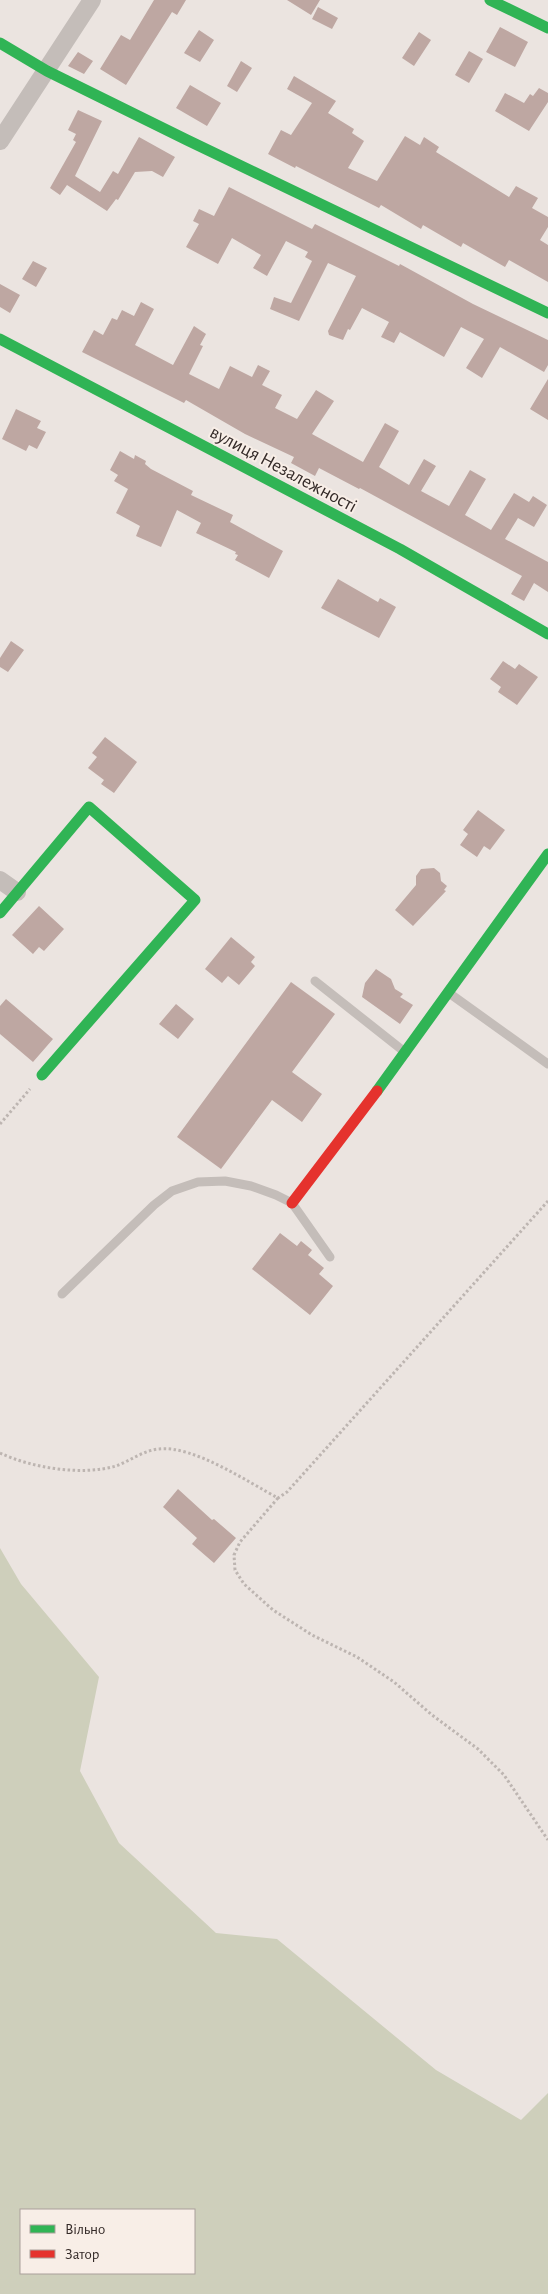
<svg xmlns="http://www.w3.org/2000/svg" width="548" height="2294" font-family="'Alegreya Sans',sans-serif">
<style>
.green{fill:#cecfbb;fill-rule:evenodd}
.building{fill:#bea7a2}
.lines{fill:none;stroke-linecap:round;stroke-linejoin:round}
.path{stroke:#bdb5b1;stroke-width:3;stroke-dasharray:2.5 2.5;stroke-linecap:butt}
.lane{stroke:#c4bdb9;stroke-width:9}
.street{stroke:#c4bdb9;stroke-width:18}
.fast{stroke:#30b455;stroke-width:11}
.jam{stroke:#e5322d;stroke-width:11}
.labels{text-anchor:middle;stroke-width:4;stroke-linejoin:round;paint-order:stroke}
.street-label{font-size:19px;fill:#342a28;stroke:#f8eee7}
</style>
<rect width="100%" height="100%" fill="#ebe4e0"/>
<!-- green -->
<path class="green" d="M0 1548 21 1584 99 1677 80 1771 119 1843 216 1933 277 1939 436 2070 521 2120 548 2093V2294H0ZM194 2210V2273H21V2210Z"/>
<!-- building -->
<path class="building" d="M154 0H186L177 15 172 12 126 85 100 69 121 35 130 40Z
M287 0H320L311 15Z
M318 7 338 18 332 29 312 19Z
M500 27 528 42 515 67 486 52Z
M199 30 214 40 200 62 184 53Z
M419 32 431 40 414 66 402 58Z
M469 51 483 59 469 83 455 75Z
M78 52 93 61 84 74 68 66Z
M241 61 252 68 237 92 227 86Z
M294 76 336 101 328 113 354 129 352 133 364 141 348 168 377 181 405 136 420 145 424 137 439 147 436 152 509 197 516 186 538 198 532 208 548 217V227L540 240 548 245V282L509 260 505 267 463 243 461 247 423 225 421 229 381 205 379 208 296 166 295 168 268 154 281 130 291 135 312 103 287 89Z
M190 85 221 103 207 126 176 108Z
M539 88 548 93V102L529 131 495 111 505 93 524 103 530 94 533 96Z
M78 110 102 121 75 176 100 192 113 171 118 174 139 137 175 157 163 177 152 171 135 172 118 200 116 199 107 211 67 185 60 195 50 188 76 142 73 140 76 134 68 130Z
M229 187 312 229 315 224 399 266 400 264 473 304 548 340V365L544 372 500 347 482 378 466 368 484 339 461 327 444 357 400 332 394 343 381 337 389 322 362 308 350 330 348 329 343 340 329 335 328 331 356 276 328 263 299 321 270 309 274 297 291 303 312 261 305 257 308 252 286 241 267 276 253 268 261 255 232 238 218 264 186 247 199 224 193 221 199 209 214 216Z
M33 261 47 268 36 287 22 279Z
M0 284 20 295 10 313 0 307Z
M141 302 154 309 135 345 173 365 194 326 206 334 200 345 203 346 189 374 219 389 230 366 252 377 258 365 270 371 262 385 282 395 275 408 297 419 316 390 334 401 312 434 363 462 385 423 399 431 379 467 409 485 424 459 436 466 421 491 449 506 470 470 486 479 465 515 491 530 514 493 529 502 533 496 547 505 534 527 518 518 505 539 548 562V592L534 583 524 601 511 594 522 576 360 488 359 489 319 468 315 476 291 463 294 457 245 434 186 400 184 403 82 352 94 330 103 335 112 318 117 320 122 310 134 316Z
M548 379V420L530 409Z
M16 409 41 421 37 428 46 432 37 449 29 445 26 451 2 439Z
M120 451 134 459 135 455 146 461 145 464 151 469 193 491 191 495 233 515 230 522 283 551 269 578 235 560 238 555 235 554 236 552 196 533 201 523 177 510 161 547 136 536 140 526 116 513 128 489 114 481 118 475 110 470Z
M338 579 378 602 380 598 396 607 379 638 321 608Z
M11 641 24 650 8 672 0 667V658Z
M503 661 515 669 519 664 538 677 517 705 498 692 501 687 490 679Z
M105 737 137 762 114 793 101 784 104 780 88 768 97 757 92 753Z
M478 810 505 830 490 850 484 846 477 857 460 845 468 834 463 830Z
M434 868 440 873 441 881 447 886 444 890 446 891 413 926 395 910 416 885V876L421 869Z
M39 906 64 929 44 951 39 947 33 954 12 935Z
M231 937 255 957 251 962 255 966 239 985 228 976 222 983 205 969Z
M376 969 391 979 395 989 403 994 400 997 413 1005 400 1024 362 997 365 983Z
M291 982 335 1014 292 1072 322 1094 302 1122 272 1100 221 1169 177 1137Z
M6 999 53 1039 33 1062 0 1034V1006Z
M176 1004 194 1019 178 1039 159 1024Z
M280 1233 297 1246 301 1241 312 1250 308 1255 324 1268 319 1274 333 1286 310 1315 252 1269Z
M178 1489 212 1520 214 1519 236 1538 214 1563 192 1544 197 1538 163 1507Z"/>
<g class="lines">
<!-- path -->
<path class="path" d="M0 1124 30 1089
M0 1453C32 1468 82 1476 116 1466 130 1461 144 1450 159 1449 193 1445 248 1482 278 1498L287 1492 548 1201
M278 1498 240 1542 234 1555 235 1570 244 1584 273 1610 312 1635 357 1657 394 1682 432 1715 478 1749 504 1775 548 1840"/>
<!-- lane -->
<path class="lane" d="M315 981 406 1053
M449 993 548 1064
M62 1294 154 1205 172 1191 198 1182 225 1181 251 1186 276 1195 292 1203 330 1257"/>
<!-- street -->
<path class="street" d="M0 141 92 0
M0 880 17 892"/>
<!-- fast -->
<path class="fast" d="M490 0 548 28
M0 43 47 71 187 140 548 313
M0 339 400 549 548 634
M0 913 89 807 195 900 42 1075
M377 1091 548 854"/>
<!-- jam -->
<path class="jam" d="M292 1203 377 1091"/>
</g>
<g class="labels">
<!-- street labels -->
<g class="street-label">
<text transform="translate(284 468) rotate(28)" y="7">вулиця Незалежності</text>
</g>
</g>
<!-- legend -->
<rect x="20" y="2209" width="175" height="65" fill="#f8eee7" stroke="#aaa09b"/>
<rect x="30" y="2225" width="25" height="8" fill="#30b455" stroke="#aaa09b"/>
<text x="65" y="2234" font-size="15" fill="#342a28">Вільно</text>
<rect x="30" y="2250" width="25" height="8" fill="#e5322d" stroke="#aaa09b"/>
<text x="65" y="2259" font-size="15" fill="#342a28">Затор</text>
</svg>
